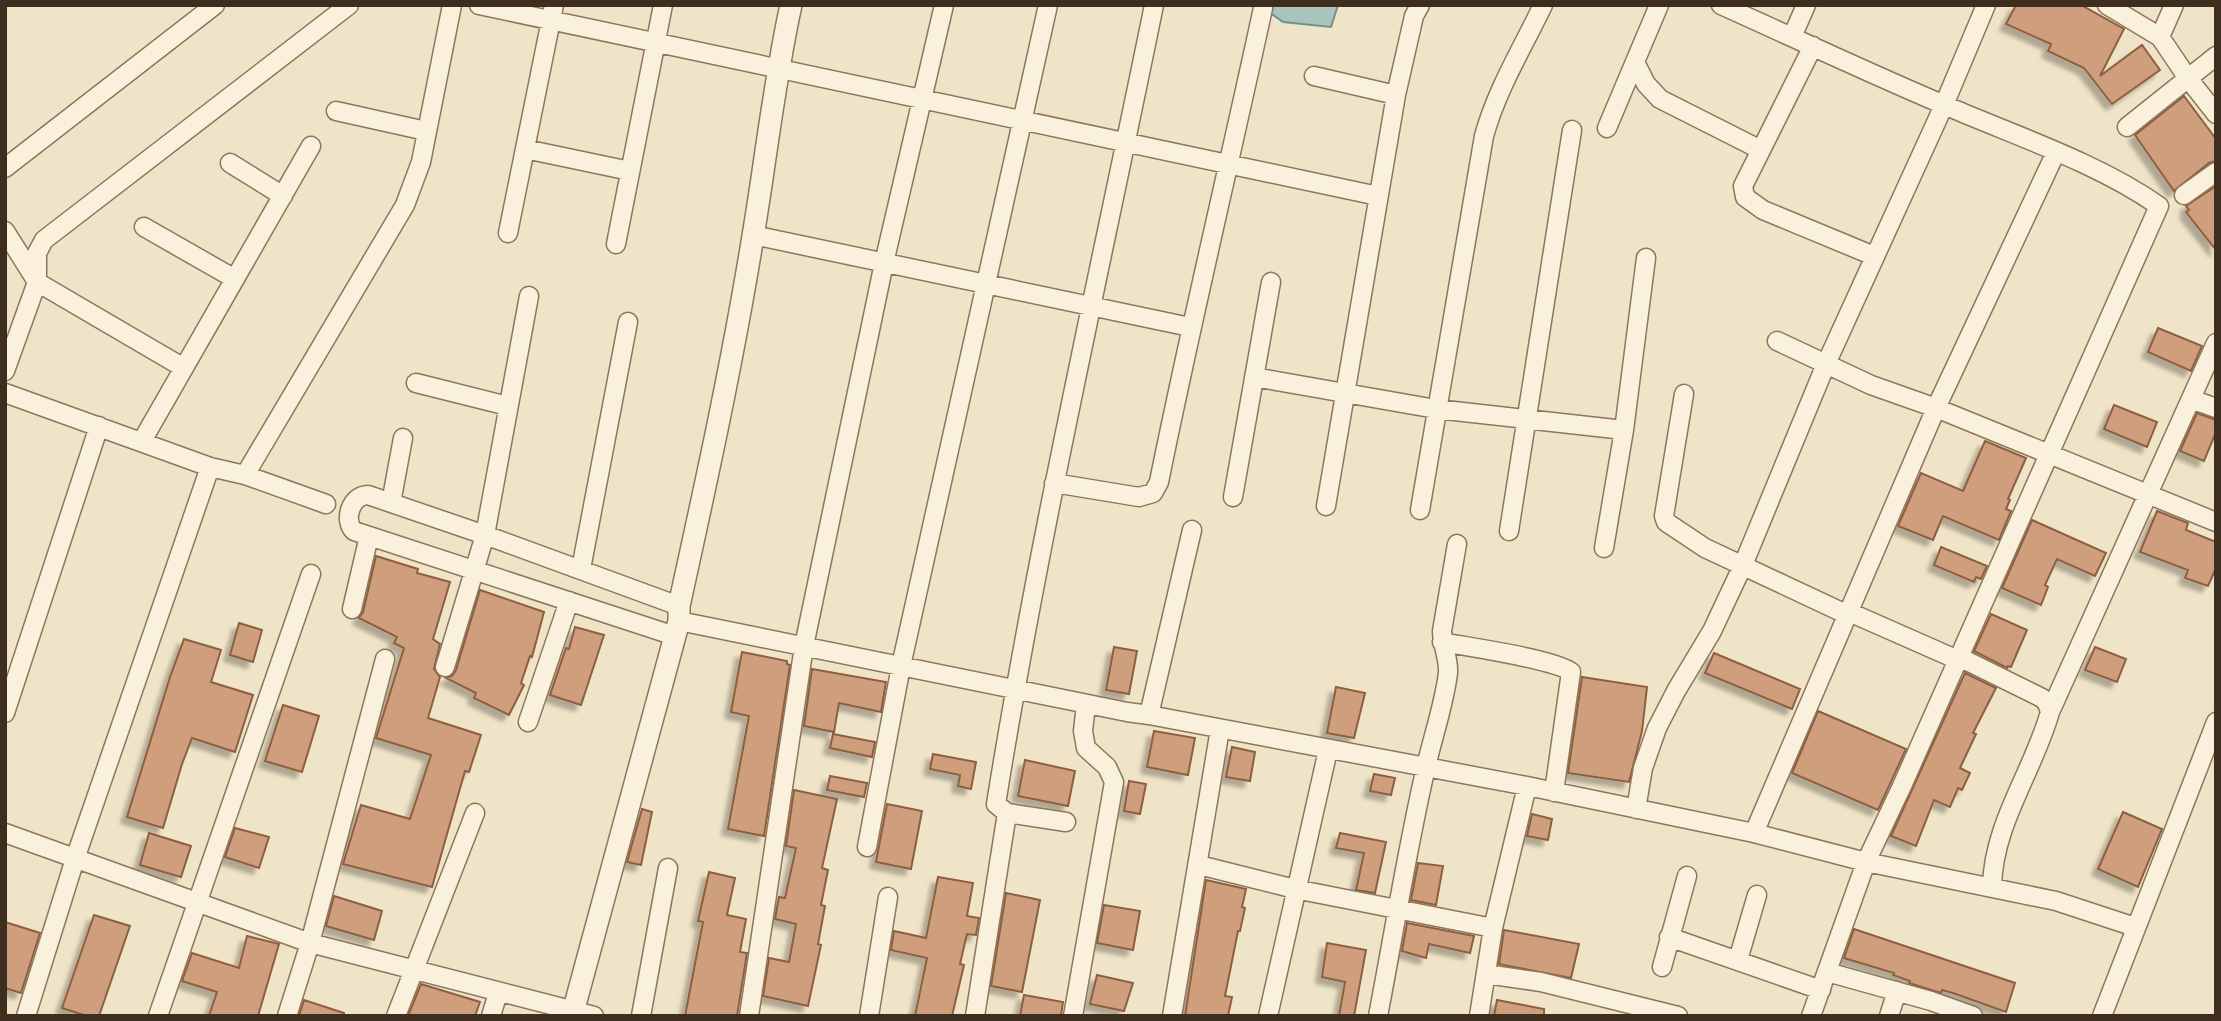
<svg xmlns="http://www.w3.org/2000/svg" width="2221" height="1021" font-family="'Crimson Pro',serif">
<style>
.water{fill:#a9c4bc;stroke:#6f938a;stroke-width:2}
.building{fill:#cf9f7d;stroke:#8d5f41;stroke-width:2;filter:url(#shadow)}
.lines{fill:none;stroke-linecap:round;stroke-linejoin:round}
.minor-casing{stroke:#8d765c;stroke-width:21}
.tertiary-casing{stroke:#8d765c;stroke-width:24}
.minor{stroke:#faf1dc;stroke-width:18}
.tertiary{stroke:#faf1dc;stroke-width:21}
</style>
<defs>
<filter id="shadow"><feDropShadow dx="-6" dy="6" stdDeviation="2" flood-color="#0004"/></filter>
</defs>
<rect width="100%" height="100%" fill="#f0e4c8"/>
<!-- water -->
<path class="water" d="M1259 5H1338L1331 27 1283 22Z"/>
<!-- building -->
<path class="building" d="M2016 5H2081L2124 29 2100 76 2142 45 2160 70 2112 104 2084 68 2048 51 2051 44 2006 24Z
M2184 96 2216 139V161L2209 163 2174 191 2135 135Z
M2216 186V250L2186 212 2189 210 2186 206Z
M2158 328 2202 346 2191 371 2148 352Z
M2114 405 2157 422 2147 447 2104 429Z
M2197 413 2216 420V432L2204 461 2180 451Z
M1985 441 2026 458 2008 499 2010 500 2006 509 2011 511 1999 540 1943 516 1933 540 1898 526 1921 473 1963 491Z
M2157 511 2188 523 2186 530 2216 542V568L2208 586 2185 578 2188 570 2140 552Z
M2032 520 2106 553 2095 576 2057 559 2045 585 2048 587 2041 605 2002 588Z
M1941 547 1987 566 1981 579 1976 577 1974 582 1934 565Z
M376 556 418 569 417 573 450 582 433 639 440 644 434 669 440 677 428 718 481 735 469 772 465 771 459 792 432 887 343 864 361 805 410 819 431 755 376 738 404 648 394 643 397 637 359 618 363 612Z
M480 590 544 612 532 657 530 656 521 683 524 685 509 715 474 698 476 693 446 678 452 676 456 670Z
M1991 614 2027 630 2011 667 2008 666 2007 668 1974 651Z
M239 623 262 630 253 662 230 655Z
M575 627 604 635 581 705 550 695 566 648 569 649Z
M184 639 221 650 211 682 253 695 235 752 192 738 182 764 163 828 127 817 170 677Z
M1114 647 1137 651 1129 694 1106 690Z
M2095 647 2126 659 2117 682 2085 670Z
M742 652 787 661V664L790 665 764 836 728 829 749 716 731 712Z
M1714 653 1800 689 1792 709 1705 673Z
M812 669 886 682 881 712 839 703 834 732 804 726Z
M1965 673 1996 688 1973 733 1976 734 1960 768 1970 773 1962 790 1958 788 1950 807 1934 800 1916 846 1891 836Z
M1582 677 1647 687 1642 731 1629 782 1568 773Z
M1336 687 1365 693 1354 738 1327 733Z
M283 705 319 716 302 772 265 761Z
M1818 711 1906 749 1878 810 1792 773Z
M1154 731 1195 738 1188 775 1147 767Z
M833 734 875 742 872 757 830 748Z
M1232 747 1255 752 1250 781 1226 777Z
M933 754 976 762 971 789 958 786 960 775 930 769Z
M1025 760 1075 771 1068 806 1018 796Z
M1374 774 1395 778 1391 795 1370 791Z
M830 776 867 783 864 797 827 790Z
M1129 781 1146 784 1140 814 1124 811Z
M794 790 837 799 822 868 828 870 821 905 825 906 818 944 821 945 808 1006 763 996 769 958 789 962 796 924 775 919 779 897 785 898 796 848 786 846Z
M887 804 922 811 911 869 876 862Z
M642 809 652 812 641 865 627 862Z
M2123 812 2162 829 2138 887 2098 869Z
M1532 814 1552 819 1548 840 1527 836Z
M235 828 269 837 259 868 225 857Z
M149 833 191 846 181 877 140 865Z
M1340 833 1386 842 1375 893 1356 890 1364 853 1336 848Z
M1418 863 1443 866 1436 905 1411 900Z
M709 872 735 878 727 915 746 919 740 952 747 953 737 1016H685L703 922 698 921Z
M938 877 973 883 967 916 979 918 976 935 967 934 960 964 964 965 952 1016H915L927 958 891 950 894 931 926 938Z
M1206 880 1246 889 1242 907 1245 908 1240 931H1238L1225 996 1232 997 1228 1016H1185Z
M1006 893 1040 900 1022 992 991 986Z
M334 896 382 911 374 940 326 926Z
M1104 905 1140 911 1133 950 1097 943Z
M94 915 130 926 99 1016H87L62 1008Z
M5 922 40 933 21 993 5 988Z
M1407 923 1474 936 1470 953 1429 944 1426 958 1402 951Z
M1854 929 2015 983 2006 1012 1953 993 1942 990 1941 993 1909 983 1910 981 1893 975 1894 973 1844 958Z
M1504 930 1579 944 1571 978 1499 964Z
M247 936 279 944 258 1016H209L217 992 182 981 192 953 239 968Z
M1327 943 1366 950 1354 1016H1339L1345 982 1322 977Z
M1097 975 1133 983 1124 1011 1090 1004Z
M421 984 480 1002 475 1016H408Z
M1024 995 1063 1002 1061 1016H1020Z
M304 1000 344 1013V1016H299Z
M1497 1000 1544 1009V1016H1494Z"/>
<g class="lines">
<defs>
<path id="minor" d="M479 5 1378 196
M1721 5C1799 40 1877 77 1956 110 2022 138 2101 165 2159 206L1902 786 1866 862 1811 1016
M2107 5 2160 37 2187 77 2216 114
M1792 37 1806 5
M2160 37 2174 5
M1813 46 1743 186 1745 197 1763 210 1874 256
M1635 62 1646 84 1660 99 1761 150
M1314 76 1396 95
M336 111 426 131
M2127 127 2216 56
M1607 128 1659 5
M525 149 630 171
M230 163 283 196
M5 168 215 5
M2184 195 2216 172
M144 227 235 279
M5 231 37 282 184 368
M508 233 554 5
M753 235 1190 327
M616 244 663 5
M1777 341 1871 385 1936 408 2216 522
M5 371 37 282V253L44 240 349 5
M1254 377 1436 409 1624 430
M416 383 508 406
M5 393 210 467 75 859 26 1016
M1684 394 1664 516 1666 522 1705 548 1848 615
M2191 399 2216 408
M142 441 311 146
M210 467 245 475 405 205 421 162 452 5
M245 475 326 504
M1054 483 1139 497 1153 493 1159 482C1191 323 1229 166 1263 8
M1233 497 1271 282
M391 503 403 438
M1326 506 1396 95 1414 16 1420 5
M1420 510 1484 136C1497 89 1522 49 1543 5
M1509 531 1572 130
M1604 548 1624 430 1646 258
M581 569 628 322
M352 609 369 536
M1849 612 1958 660
M679 621 1127 712 1149 715 1527 786 1754 833 1866 862 2056 901 2135 927
M675 636 354 531C343 520 351 495 368 495L485 535 679 606
M1442 642C1468 647 1554 659 1571 672L1554 792
M1959 657 2042 698 2047 703 2050 712C2033 772 1993 824 1992 887
M445 667 485 535 529 296
M2050 712 2216 343
M5 713 99 426
M1149 715 1192 530
M528 722 569 601
M1636 809 1643 768 1657 728 1676 691 1712 631 1743 565 1826 364 1944 105 1986 5
M1066 822 1007 813 996 804C1039 536 1100 271 1154 5
M5 833 310 943 594 1016
M1754 833 1936 408 2056 152
M867 847 901 666 1048 5
M1199 865 1295 889 1493 928
M1669 937 1821 990
M1738 960 1757 895
M1662 967 1687 876
M1827 972 1931 1001 1973 1016
M1486 974 1541 982 1678 1016
M158 1016 311 574
M287 1016 310 943 385 659
M396 1016 475 813
M491 1016 498 993
M641 1016 668 868
M749 1016 804 646 884 263 944 5
M869 1016 888 897
M975 1016 1007 813
M1073 1016 1114 782 1107 767 1086 748 1083 731 1086 704
M1172 1016 1220 729
M1268 1016 1328 750
M1378 1016C1394 933 1407 849 1426 767 1433 736 1444 705 1448 673 1449 658 1442 646 1442 631L1457 544
M1479 1016 1493 928 1527 786
M1889 1016 1897 991
M2102 1016 2216 722"/>
<path id="tertiary" d="M572 1016 679 621V606C706 483 733 360 753 236 766 159 774 82 791 5"/>
</defs>
<!-- minor casing -->
<use href="#minor" class="minor-casing"/>
<!-- tertiary casing -->
<use href="#tertiary" class="tertiary-casing"/>
<!-- minor -->
<use href="#minor" class="minor"/>
<!-- tertiary -->
<use href="#tertiary" class="tertiary"/>
</g>
<!-- border -->
<rect width="2221" height="1021" fill="none" stroke="#3d2e20" stroke-width="14"/>
</svg>
